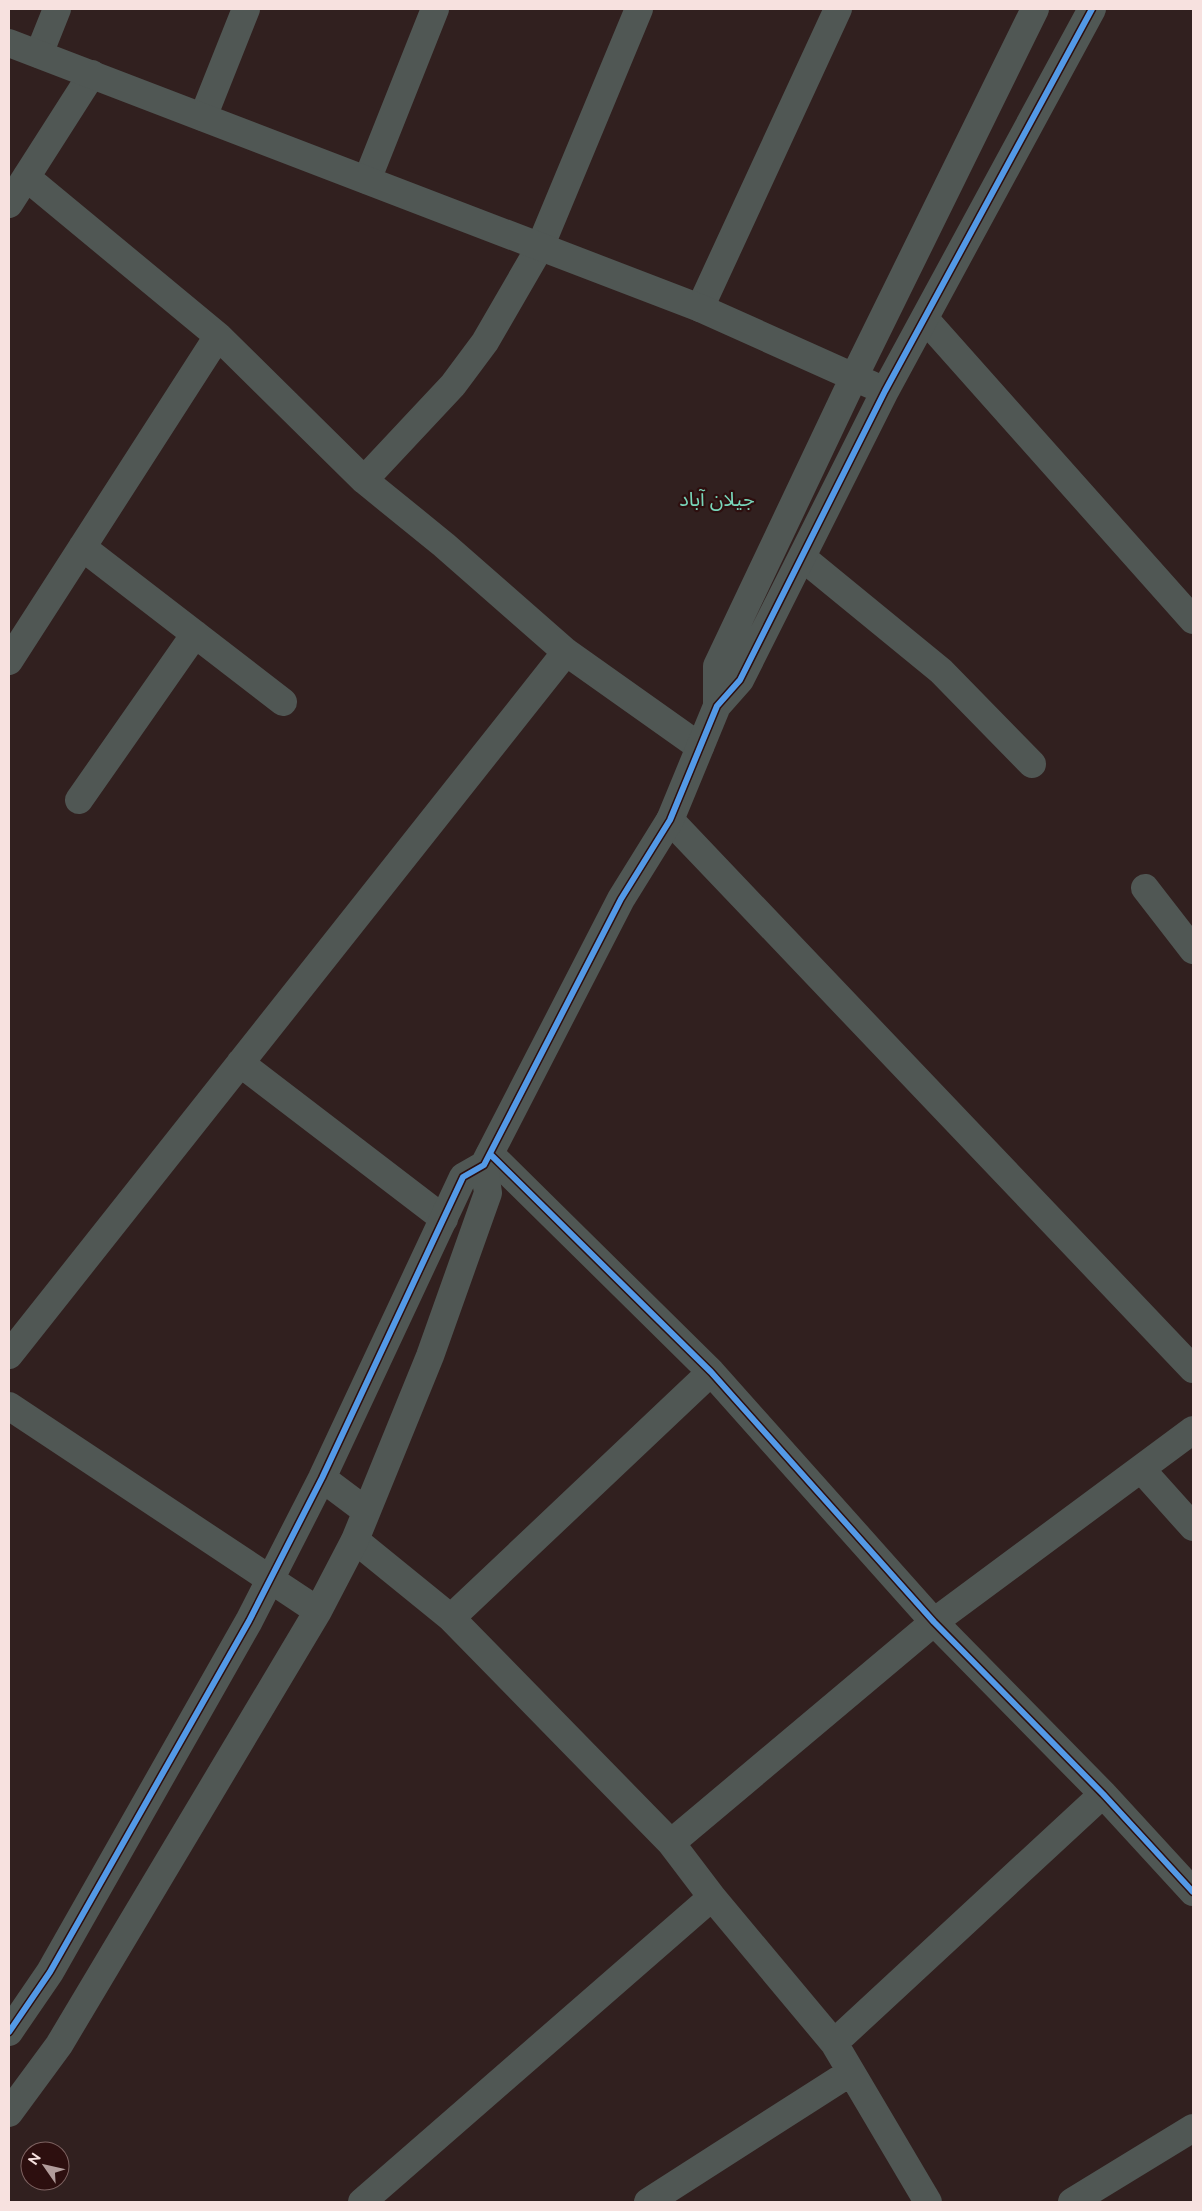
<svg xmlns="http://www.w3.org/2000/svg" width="1202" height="2211" font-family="Raleway,'Noto Sans Arabic',sans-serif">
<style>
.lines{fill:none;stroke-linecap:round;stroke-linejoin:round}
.minor{stroke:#505754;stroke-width:28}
.tertiary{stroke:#505754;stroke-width:28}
.cycleway-casing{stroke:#2d0f0f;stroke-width:9}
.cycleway{stroke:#5399e6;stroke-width:6}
.labels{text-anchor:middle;stroke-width:4.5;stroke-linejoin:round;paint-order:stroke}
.quarter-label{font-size:20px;fill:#78d6ba;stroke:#2d0f0f}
</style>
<rect width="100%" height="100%" fill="#31201f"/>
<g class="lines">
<!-- minor -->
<path class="minor" d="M39 54 57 9
M203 117 246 9
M26 177 218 336 364 480 444 545 566 652 700 747
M367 180 435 9
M9 204 92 74
M700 308 838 9
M925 319 1193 620
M364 480 453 385 485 342 540 247 639 9
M82 547 283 702
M803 558 941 671 1032 764
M9 661 218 336
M79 800 195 634
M670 820 1193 1369
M1145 888 1193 950
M240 1063 444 1219
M490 1154 711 1372 934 1622 1103 1794 1193 1892
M9 1355 566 652
M1141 1469 1193 1527
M355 1540 451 1618 671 1843 712 1897 834 2043 928 2202
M451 1618 711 1372
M671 1843 934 1622 1193 1430
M834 2043 1103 1794
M362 2202 712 1897
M648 2202 851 2072
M1072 2202 1193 2128"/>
<!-- tertiary -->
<path class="tertiary" d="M9 43 700 308 885 391
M717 706V666L854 377 1035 9
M9 1406 318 1611
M322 1478 366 1511
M9 2032 50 1972 249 1621 322 1478 463 1177 484 1165 621 899 670 820 717 706 740 680 885 391 1092 9
M9 2113 59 2045 318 1611 355 1540 430 1356 488 1193 484 1165"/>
<defs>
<path id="cycleway" d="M490 1154 711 1372 934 1622 1103 1794 1193 1892
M9 2032 50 1972 249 1621 322 1478 463 1177 484 1165 621 899 670 820 717 706 740 680 885 391 1092 9"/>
</defs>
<!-- cycleway casing -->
<use href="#cycleway" class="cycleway-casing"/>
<!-- cycleway -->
<use href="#cycleway" class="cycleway"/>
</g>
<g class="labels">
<!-- quarter labels -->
<g class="quarter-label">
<text x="717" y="506">جیلان آباد</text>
</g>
</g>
<!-- border -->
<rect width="1202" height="2211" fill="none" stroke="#f7e1df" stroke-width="20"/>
<!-- north arrow -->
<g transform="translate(45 2166) rotate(304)"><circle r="24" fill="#2d0f0f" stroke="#7e6362"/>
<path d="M0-4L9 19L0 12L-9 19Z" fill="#b29d9c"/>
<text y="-8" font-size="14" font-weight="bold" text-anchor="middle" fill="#f7e1df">N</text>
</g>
</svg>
